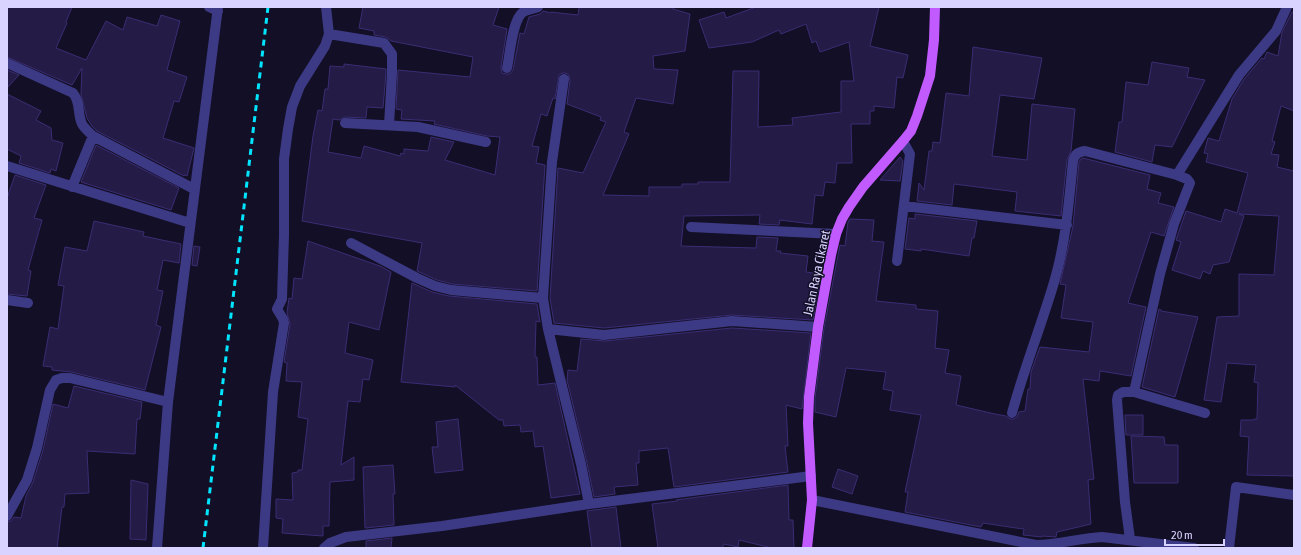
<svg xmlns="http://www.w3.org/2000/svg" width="1301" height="555" font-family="'Asap Condensed',sans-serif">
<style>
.building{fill:#241b47;stroke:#3b2d73}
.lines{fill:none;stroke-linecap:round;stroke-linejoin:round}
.minor{stroke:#3d3a85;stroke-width:10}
.major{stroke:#c25bff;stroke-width:10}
.rail{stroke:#00e5ff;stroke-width:3;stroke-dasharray:6 5;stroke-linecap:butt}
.labels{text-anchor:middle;stroke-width:3;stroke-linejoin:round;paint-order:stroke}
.street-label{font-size:13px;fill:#d9d4ff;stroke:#130f26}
</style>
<rect width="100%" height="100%" fill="#130f26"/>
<!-- building -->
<path class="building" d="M7 7H72L66 22 67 23 56 48 86 60 106 21 123 30 127 17 157 26 161 15 180 21 167 70 187 77 179 102 174 101 163 138 194 148 187 176 184 175V176L97 131 92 126 87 118 81 94 82 68 72 85 7 57Z
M363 7H499L493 25 507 29 501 67 502 73 506 74H510L513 70 520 33 524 34 529 17 540 14 543 11 551 13V12L578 15 579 7H674L673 9 690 14 685 51 653 56 654 69 678 70 673 104 636 98 624 132 629 134 603 195 649 196V187H682V184H698V182H730L733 71H759L758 127 793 125 792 118 841 112V81H854L849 42 820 52 816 41 812 43 806 24 781 34 779 30 752 42 709 48 699 20 724 12 726 18 756 7H879L870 46 908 55 903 78 897 77 894 108 874 106V111H870V124H851L852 163H837L835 183 825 182 823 196 815 195 812 224 780 220 779 225 759 224 760 215 684 216 681 246 756 248 757 237 778 238 776 251H781L780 253 808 256 806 272 821 274 813 320 732 315 604 328 554 323 550 298 558 168 583 173 606 122 600 120 601 117 567 104 570 80 568 74 565 73H562L559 75 555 99 553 98 547 116 541 114 532 146 539 147 536 163 545 165 537 291 452 284 437 280 417 271 422 243 302 221 313 136 318 110 322 111 325 89H328L330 66 344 67V64L386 69V73L383 108 367 107 366 118 345 117 339 120 333 119 328 152 361 158 364 146 400 156 401 153 404 154V149L428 151 431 137 454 142 445 160 495 175 500 137 487 136 434 124 435 121 401 119 402 110 396 109 398 70 470 77 473 57 391 41 386 37 374 35V31L359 28Z
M1292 12H1294V111L1281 106 1272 141 1275 142 1271 154 1279 155 1277 167 1294 171V476L1247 475 1249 437 1240 436 1241 420H1254V419H1257L1258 383 1254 382 1256 365 1227 363 1221 402 1204 400 1217 317 1239 316V274L1274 275 1279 216 1239 214 1244 216 1229 262 1213 265 1210 274 1203 271 1200 279 1172 270 1181 242 1176 240 1186 211 1221 222 1225 209 1237 213 1248 173 1206 162 1208 154 1204 153 1208 138 1219 141 1232 99 1244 79 1262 58 1264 59 1267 52 1278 56 1282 32Z
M973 47 1042 58 1034 99 1000 95 992 156 1027 160 1032 104 1075 109 1071 151 1067 160 1061 216 1015 211 1017 192 954 184 952 205 917 201 919 183 924 190 929 151H932L933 142 940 143 946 93 969 96Z
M1152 62 1189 68 1187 77 1205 80 1172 147 1155 145 1152 162 1115 152 1119 122H1122L1126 82 1148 85Z
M7 70 19 75 7 88Z
M7 94 41 111 36 120 51 128 52 140 63 143 56 171 51 169 50 173 19 163 21 156 7 149Z
M96 145 179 188 171 210 81 182Z
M900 157 903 161 900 181 880 180Z
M1083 158 1150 175 1147 189 1161 193 1158 203 1174 207 1164 236 1151 232 1128 303 1146 307 1131 376 1100 371 1099 381 1083 379 1094 479 1088 480 1091 524 1057 532 1056 537 1042 536V537L1023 535 1024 529 1016 528 983 523 981 527 905 512 908 492H905L921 415 890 410 893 391 883 389 886 372 846 368 836 417 815 412V398L824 328 840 245 845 246 848 222 850 219 874 220 872 241 884 242 876 301 916 305V309L938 311 935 348 949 350 945 373 961 376 956 405 995 414 1006 416 1010 419H1014L1017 417 1019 412 1025 411 1028 389H1030L1031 372 1040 347 1089 352 1093 322 1061 318 1066 285 1060 284 1073 226 1079 162 1081 159Z
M15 175 46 185 34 218 42 220 28 270 31 271 27 296 7 294V198Z
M915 214 977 221 974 238H972L969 256 921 249V251L905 249 909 218 915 219Z
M94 221 144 232 143 236 181 244 179 263 163 260 157 290 163 291 156 325 161 327 145 390 71 372 52 370V367L43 366 50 327 58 329 64 286 58 285 65 247 87 251Z
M308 241 380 266 391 272 379 330 349 322 345 353 373 360 369 380 363 379 360 402 348 401 341 465 354 457V480L330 482 329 526H323V536L282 533 283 519 276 518V499L293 500 292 473 298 472V470H302L308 419 298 417 302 382 286 381 287 363 284 362 290 324 287 313 289 298 292 299 294 278 302 279Z
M194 246 200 247 197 266 192 265Z
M412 283 432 292 449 296 537 304 540 322 536 321 535 357H537L538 385 555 383 580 494 551 498 543 446 535 447 533 431 521 432 520 425 504 426 503 420H499L455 385V387L401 382Z
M1159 309 1161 310V311L1198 317 1175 397 1142 387Z
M732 328 811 333 802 409 786 405 788 446H785L788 472 674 487 668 448 639 451V463H636L638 485 614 487 615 494 594 497 587 463 567 380 568 370 577 371 581 339 605 341Z
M74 386 142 402 140 419H137L135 454 87 451 89 493 65 494 64 507H62L57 548H7V522L11 521 14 517 21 518 26 496 33 482 43 450 53 404 68 408Z
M1125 415H1143V435H1126Z
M458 419 463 470 435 473 432 447H438L436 422Z
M1131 436 1164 437 1165 445H1178V483H1134Z
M393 465 395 494H393L394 525 365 528 363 467Z
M838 469 858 476 852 494 832 487Z
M131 480 148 484 146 540 130 539Z
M788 485 789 520H793L794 548H772L739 540 738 547 724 544 722 548H658L652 504 677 501 676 500Z
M616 507 621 548H592L587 511Z
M392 538 391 548H366V541Z"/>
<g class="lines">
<!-- minor -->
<path class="minor" d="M209 7 218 11
M329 34 384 43 392 54V73L389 125
M7 63 73 93C81 103 77 113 82 124 85 129 89 132 93 136L194 189
M507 68C510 55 512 20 523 12 527 10 533 9 538 7
M564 79 552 162 543 298 548 329 581 464 589 504
M345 123 418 127 486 142
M7 166 190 223
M1177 175 1239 75 1276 31 1287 7
M72 187 93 136
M904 206 1067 225
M691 227 836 234
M351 243 417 278 435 286 451 290 543 298
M897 261 910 154 903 141
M7 300 28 303
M548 329 604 335 732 321 818 327
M1012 413C1024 368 1042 324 1055 279 1066 240 1069 201 1073 161 1075 154 1078 152 1085 151L1177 175 1187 179 1190 183 1174 224 1160 274 1134 392
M812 500 1036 545C1058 545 1080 538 1102 537L1194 548
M7 516 27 480 37 448 50 390 56 380 62 378H70L168 402
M1130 539 1125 502 1117 400 1118 395 1123 392H1134L1205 413
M157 548 168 402 218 7
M263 548 273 392 284 323 283 319 277 309 282 299 284 235V159L288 129 292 107 300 86 325 46 329 34 326 7
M324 548 330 543 346 537 442 526 589 504 811 476
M1229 548 1236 487 1294 495"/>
<!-- major -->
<path class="major" d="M807 548 812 500 808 423 809 397 818 327 831 255 836 234 842 219 849 207 863 187 903 141 911 131 917 116 930 76 934 40 935 7"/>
<!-- rail -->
<path class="rail" d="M203 548 268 7"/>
</g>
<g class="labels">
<!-- street labels -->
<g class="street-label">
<text transform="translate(816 273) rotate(-78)" y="5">Jalan Raya Cikaret</text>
</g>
</g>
<!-- border -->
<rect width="1301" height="555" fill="none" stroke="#d9d4ff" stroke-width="16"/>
<!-- scale -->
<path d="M1165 539v6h59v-6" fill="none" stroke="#d9d4ff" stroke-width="2"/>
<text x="1171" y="539" font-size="12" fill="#d9d4ff" stroke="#130f26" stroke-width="3" paint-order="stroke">20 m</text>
</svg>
